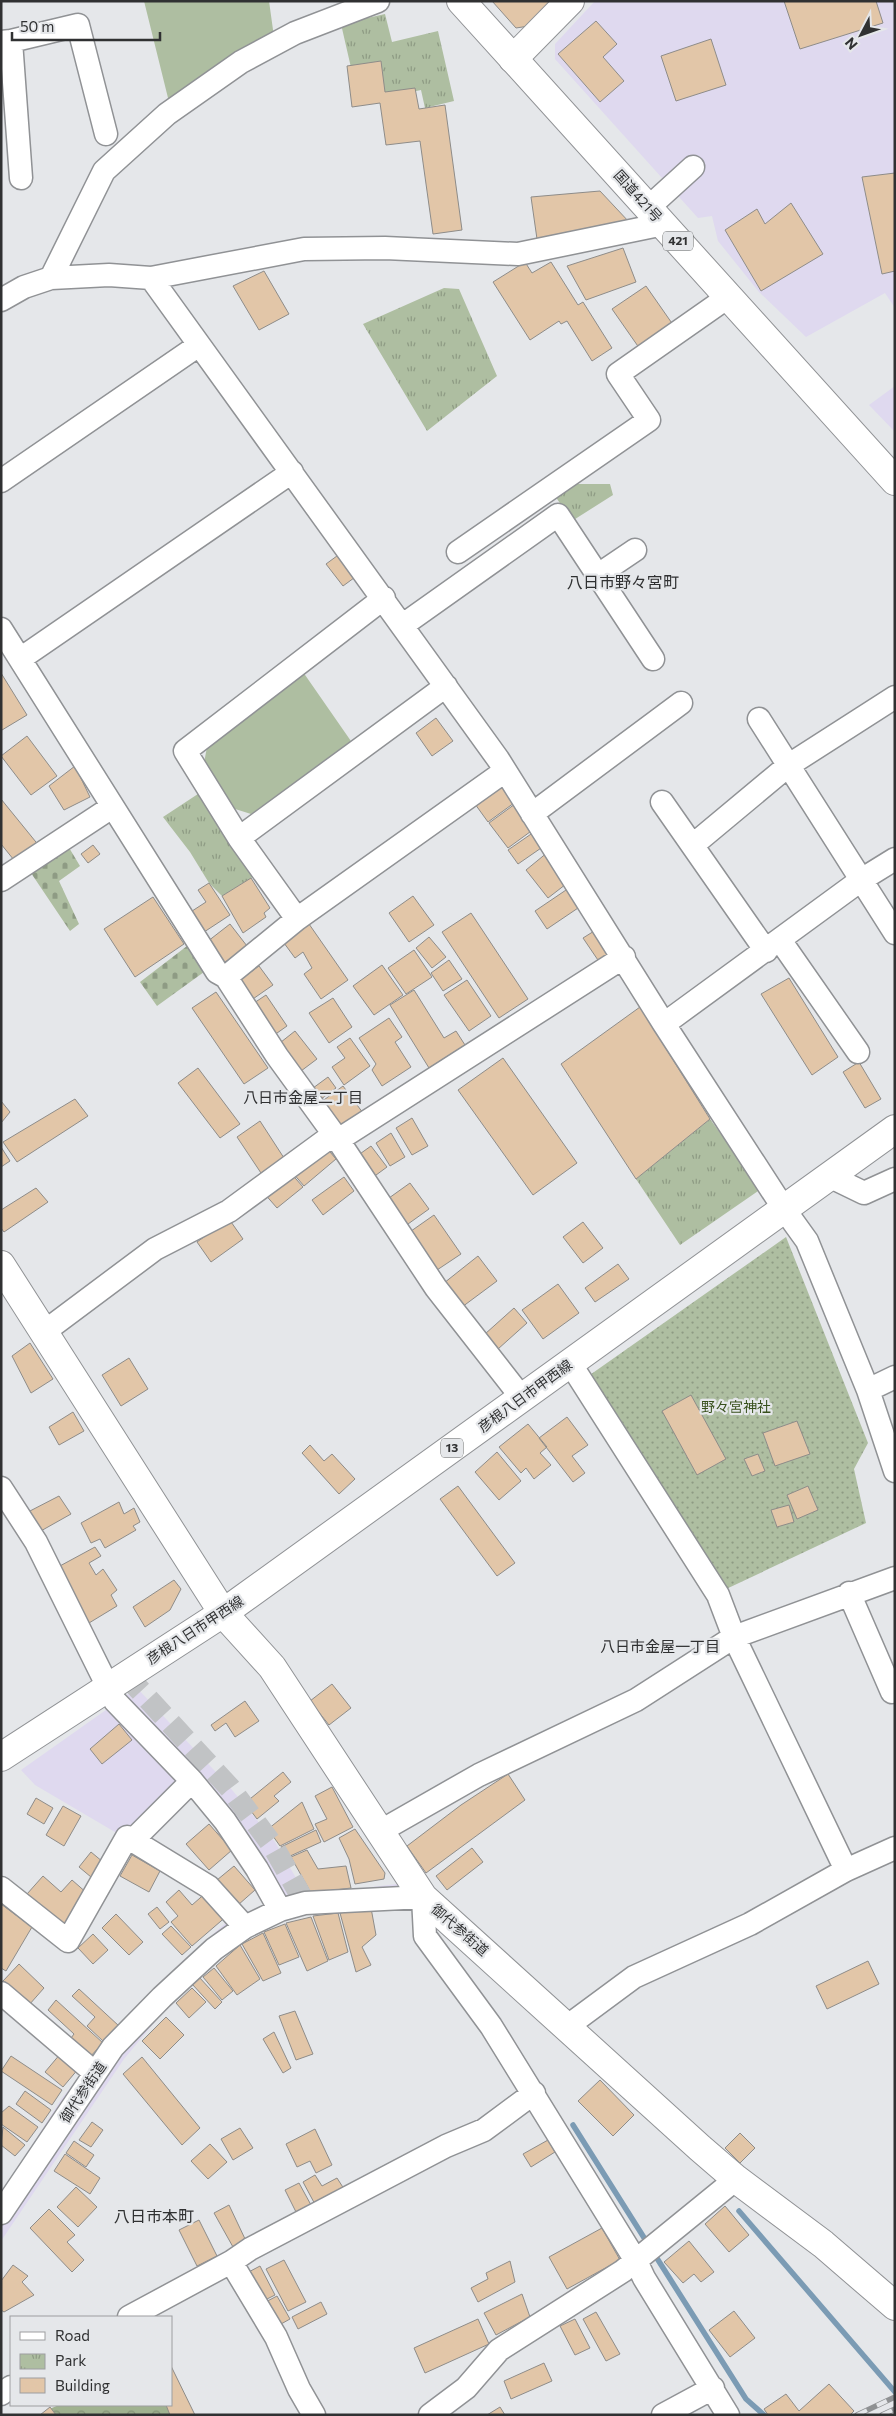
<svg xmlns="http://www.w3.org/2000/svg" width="896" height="2416" font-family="Commissioner,'Noto Sans JP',sans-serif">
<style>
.commercial{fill:#dfd9ef}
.grass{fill:#aebea1}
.forest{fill:url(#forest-crowns)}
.cemetery{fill:url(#cemetery-stones)}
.park{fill:url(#park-tufts)}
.garden{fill:url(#garden-dots)}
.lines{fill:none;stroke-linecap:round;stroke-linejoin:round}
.stream{stroke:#7b9bb4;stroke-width:5.5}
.building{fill:#e2c6a8;stroke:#8e8c89}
.minor-tunnel{stroke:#c1c3c5;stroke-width:22;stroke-dasharray:22 11;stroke-linecap:butt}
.minor-casing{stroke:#909295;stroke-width:25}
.tertiary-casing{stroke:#909295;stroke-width:30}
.primary-casing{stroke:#909295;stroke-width:30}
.trunk-casing{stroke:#909295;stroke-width:30}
.minor{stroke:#fff;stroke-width:22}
.tertiary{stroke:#fff;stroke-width:28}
.primary{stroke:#fff;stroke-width:28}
.trunk{stroke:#fff;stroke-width:28}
.rail-casing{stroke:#8f9193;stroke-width:5.5}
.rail{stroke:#e5e7ea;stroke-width:4;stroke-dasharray:11;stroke-linecap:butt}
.labels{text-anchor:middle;stroke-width:4.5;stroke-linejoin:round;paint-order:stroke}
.shield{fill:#e5e7ea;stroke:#666869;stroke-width:1}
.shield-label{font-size:12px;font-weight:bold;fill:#303132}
.street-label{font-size:14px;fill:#303132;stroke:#e5e7ea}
.park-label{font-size:14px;fill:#38501d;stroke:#e5e7ea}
.neighbourhood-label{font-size:15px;fill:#303132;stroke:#e5e7ea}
.quarter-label{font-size:16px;fill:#303132;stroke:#e5e7ea}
</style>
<defs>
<pattern id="forest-crowns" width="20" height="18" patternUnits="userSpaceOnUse" patternTransform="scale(1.25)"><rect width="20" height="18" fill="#a0b290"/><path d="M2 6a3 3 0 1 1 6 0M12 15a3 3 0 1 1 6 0" fill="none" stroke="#839176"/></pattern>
<pattern id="cemetery-stones" width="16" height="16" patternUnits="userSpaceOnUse" patternTransform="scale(1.25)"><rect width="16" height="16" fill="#aebea1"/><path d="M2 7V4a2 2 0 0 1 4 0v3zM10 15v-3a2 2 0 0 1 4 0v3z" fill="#8e9b84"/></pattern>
<pattern id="park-tufts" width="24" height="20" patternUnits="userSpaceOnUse" patternTransform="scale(1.25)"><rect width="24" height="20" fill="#aebea1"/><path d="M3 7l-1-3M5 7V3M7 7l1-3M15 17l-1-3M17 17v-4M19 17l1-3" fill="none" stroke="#8e9b84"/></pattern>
<pattern id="garden-dots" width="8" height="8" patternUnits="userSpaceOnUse" patternTransform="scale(1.25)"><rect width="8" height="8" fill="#aebea1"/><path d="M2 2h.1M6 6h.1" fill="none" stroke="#8e9b84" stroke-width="1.8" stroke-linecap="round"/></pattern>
</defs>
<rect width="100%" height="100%" fill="#e5e7ea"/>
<!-- commercial -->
<path class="commercial" d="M595 1H892L895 9V308L885 293 806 337 759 292 718 241 712 216 698 218 555 59V44Z
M895 386V432L869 405Z
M137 1688 228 1785 275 1842 306 1895 397 1884 400 1907 307 1914 260 1929 235 1943 159 2017 124 2059 1 2241V2194L62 2098 106 2044 154 1990 184 1960 230 1919 271 1903 243 1855 191 1794 130 1832 120 1835 35 1785 21 1770Z"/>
<!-- grass -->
<path class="grass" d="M144 1H269L274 37 170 106Z
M303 672 353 744 251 814 232 808 204 763 207 747Z"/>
<!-- forest -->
<path class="forest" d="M59 2405H171L185 2415H52L47 2410Z"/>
<!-- cemetery -->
<path class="cemetery" d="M68 846 80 866 59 881 79 924 70 931 31 873Z
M187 946 204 972 157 1006 140 982Z"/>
<!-- park -->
<path class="park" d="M385 14 392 42 438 31 454 101 425 108 421 90 384 98 352 72 341 24Z
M444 288 459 289 497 376 427 431 363 324Z
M561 484H610L613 495 572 521 551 490Z
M204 790 256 875 222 896 209 883 190 852 163 817Z
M710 1119 761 1189 680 1245 636 1179Z"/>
<!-- garden -->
<path class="garden" d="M786 1237 868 1443 854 1469 866 1523 724 1590 587 1377Z"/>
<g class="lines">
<!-- stream -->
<path class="stream" d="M573 2125 648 2244
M739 2211 895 2392
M653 2252 746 2399 764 2415"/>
</g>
<!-- building -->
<path class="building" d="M492 1H553L529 26 516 28Z
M784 1H876L883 23 800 49Z
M596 21 617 44 603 57 624 81 600 102 558 54Z
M711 39 726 85 676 101 661 56Z
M381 61 385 92 415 88 419 109 445 105 462 230 433 234 420 141 386 145 380 103 352 107 347 66Z
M895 173V271L882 274 862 177Z
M600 191 630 223 537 239 531 197Z
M791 203 823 254 761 291 725 230 757 209 765 224Z
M623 248 636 282 586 300 567 266Z
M525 262 532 273 551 262 578 305 583 302 612 348 592 361 567 321 561 324 559 321 530 340 493 282Z
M264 271 289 314 259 330 233 286Z
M646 286 676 329 642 352 612 309Z
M341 553 358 575 343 586 326 564Z
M1 673 27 715 2 730H1Z
M436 718 453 741 432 756 416 733Z
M27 736 57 776 31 795 1 756Z
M75 766 90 797 64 810 49 786Z
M501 786 514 803 488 822 475 804Z
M1 799 40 847 18 865 1 844Z
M515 804 534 829 508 848 489 823Z
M534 832 544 846 518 864 508 850Z
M93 845 100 854 88 863 81 854Z
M548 852 570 881 548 898 526 870Z
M251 878 270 908 264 913 266 917 243 933 222 896Z
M209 883 230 915 201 934 189 913 206 902 198 890Z
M569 888 581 906 547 929 535 911Z
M413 896 434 925 409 942 389 913Z
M153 897 184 944 135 977 104 929Z
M471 913 528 999 499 1018 442 932Z
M230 924 247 946 220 966 203 945Z
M309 924 348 980 321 999 304 974 312 968 303 952 295 958 284 943Z
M599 928 617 955 602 966 583 938Z
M429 937 446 957 432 968 416 948Z
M414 950 432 977 406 994 388 968Z
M449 960 462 979 443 991 431 973Z
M382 965 403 995 374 1015 353 986Z
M259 966 273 985 250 1001 236 983Z
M789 978 838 1057 812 1075 761 994Z
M467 980 491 1016 469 1031 444 995Z
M414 990 444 1038 456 1031 465 1045 429 1068 390 1005Z
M216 992 268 1068 244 1084 192 1008Z
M266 995 287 1026 270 1038 248 1007Z
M333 998 352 1027 329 1043 309 1013Z
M640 1007 710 1119 636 1179 561 1064Z
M389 1018 402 1037 395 1042 411 1067 382 1086 372 1070 376 1064 359 1038Z
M295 1031 317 1059 297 1074 276 1046Z
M350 1038 370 1066 344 1085 332 1067 345 1058 337 1047Z
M503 1058 577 1163 533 1195 458 1090Z
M859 1062 881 1099 865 1108 843 1072Z
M198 1068 240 1124 220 1138 178 1083Z
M328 1077 336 1088 317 1102 309 1091Z
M343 1086 363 1113 337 1132 317 1105Z
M75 1099 88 1116 17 1162 3 1142Z
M1 1101 10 1112 1 1123Z
M412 1118 428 1146 412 1155 396 1128Z
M260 1121 284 1158 261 1173 237 1137Z
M391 1133 405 1157 390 1166 376 1143Z
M324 1145 336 1159 304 1186 292 1172Z
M371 1146 387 1167 372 1178 357 1156Z
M1 1147 10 1161 1 1167Z
M289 1171 303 1187 277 1208 263 1192Z
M344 1177 354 1191 323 1215 312 1200Z
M410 1183 429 1209 401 1229 382 1203Z
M36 1188 48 1202 4 1232 1 1228V1210Z
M434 1215 461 1254 431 1274 404 1236Z
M229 1219 243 1239 211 1262 197 1242Z
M583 1222 603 1248 583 1263 563 1237Z
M478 1256 497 1281 462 1307 444 1283Z
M618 1264 629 1279 595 1302 585 1288Z
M558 1284 579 1313 543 1339 522 1310Z
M514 1308 527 1323 498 1349 485 1334Z
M30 1343 53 1379 31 1393 12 1356Z
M129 1358 148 1389 121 1406 102 1375Z
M691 1395 726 1459 697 1475 662 1411Z
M73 1412 84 1431 59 1445 49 1427Z
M567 1417 588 1445 572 1456 585 1473 573 1482 539 1438Z
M797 1421 810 1454 775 1466 763 1433Z
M528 1424 547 1447 540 1453 551 1465 534 1479 526 1468 521 1473 499 1447Z
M310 1445 324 1461 332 1454 355 1479 339 1494 302 1453Z
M497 1452 521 1481 499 1500 475 1472Z
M758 1454 765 1471 752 1476 744 1459Z
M458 1486 515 1563 497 1576 440 1499Z
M808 1486 818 1510 797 1519 787 1495Z
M59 1496 71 1514 39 1532 28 1512Z
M119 1502 124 1514 134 1508 140 1522 133 1526 136 1530 105 1548 100 1539 91 1543 81 1523Z
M789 1505 794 1522 777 1527 771 1510Z
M95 1547 101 1556 89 1563 96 1575 103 1569 117 1590 111 1595 117 1606 89 1623 58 1567Z
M174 1580 181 1589 170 1610 145 1627 133 1607Z
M332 1684 351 1708 329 1725 310 1701Z
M245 1701 259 1721 235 1737 226 1723 215 1731 211 1725Z
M119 1724 132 1740 102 1764 90 1749Z
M283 1772 291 1782 274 1796 279 1801 257 1819 245 1803Z
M508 1774 525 1800 426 1873 407 1846 461 1805Z
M332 1787 353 1827 324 1842 315 1824 327 1819 315 1796Z
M36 1798 53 1808 44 1824 27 1814Z
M302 1802 314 1829 280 1846 268 1829Z
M63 1806 81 1816 64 1846 46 1835Z
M209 1824 232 1850 209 1870 186 1844Z
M355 1829 385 1873 384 1879 355 1884 349 1859 339 1838Z
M316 1830 321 1842 288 1857 281 1847Z
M472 1848 483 1862 447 1890 436 1876Z
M307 1850 318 1869 346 1866 351 1888 311 1893 291 1857Z
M91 1852 103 1862 91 1877 79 1867Z
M132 1855 160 1871 149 1892 120 1876Z
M234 1866 255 1890 238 1905 217 1880Z
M43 1876 61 1892 72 1880 88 1894 79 1908 63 1926 27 1894Z
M179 1890 192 1905 208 1891 228 1915 192 1946 171 1922 178 1916 166 1902Z
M1 1904 32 1927 6 1971 1 1968Z
M157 1907 169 1922 160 1929 148 1914Z
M371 1908 376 1935 362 1947 371 1965 356 1972 340 1913Z
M338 1913 348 1952 329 1960 313 1916Z
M116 1914 143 1942 129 1955 102 1928Z
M311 1917 328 1961 307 1971 286 1923Z
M285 1924 299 1957 279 1965 264 1932Z
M171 1926 191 1947 182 1955 162 1934Z
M263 1933 281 1973 263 1981 242 1944Z
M93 1934 108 1950 93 1964 78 1948Z
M240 1945 260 1979 237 1995 216 1966Z
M868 1961 879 1984 827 2009 816 1986Z
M19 1964 44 1988 29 2005 3 1981Z
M214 1968 233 1991 222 2000 203 1977Z
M199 1977 222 2002 215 2009 192 1984Z
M192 1988 206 2002 189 2018 176 2003Z
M79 1989 119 2026 104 2042 87 2026 95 2017 72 1996Z
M56 2000 103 2043 87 2060 68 2042 74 2034 48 2010Z
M295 2011 313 2054 296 2060 279 2016Z
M166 2017 184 2035 160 2059 142 2041Z
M274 2032 291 2068 283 2073 263 2039Z
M61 2053 79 2068 63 2087 45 2072Z
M11 2056 62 2090 52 2105 1 2071Z
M142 2057 200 2128 182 2145 123 2074Z
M600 2080 634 2115 613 2136 578 2101Z
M25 2091 51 2110 42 2123 16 2104Z
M9 2106 38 2127 27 2142 1 2124V2113Z
M92 2122 103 2130 91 2147 79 2140Z
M3 2127 25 2145 15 2156 1 2145Z
M240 2128 253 2148 233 2160 221 2139Z
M315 2129 332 2165 316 2173 310 2161 297 2167 286 2144Z
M740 2133 755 2148 740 2163 725 2148Z
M548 2140 555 2152 531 2167 523 2154Z
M74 2141 94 2155 86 2167 66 2153Z
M210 2144 227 2162 208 2179 191 2161Z
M65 2154 100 2178 90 2194 54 2171Z
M315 2175 322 2186 337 2178 346 2192 317 2208 303 2182Z
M299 2183 311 2205 296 2212 285 2190Z
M76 2187 97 2207 78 2227 57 2207Z
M229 2205 246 2241 233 2247 214 2213Z
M725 2206 749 2235 729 2252 705 2224Z
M49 2209 75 2235 67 2242 84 2260 72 2272 30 2228Z
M199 2220 217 2256 197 2266 179 2230Z
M602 2228 620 2260 567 2289 549 2257Z
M689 2241 714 2272 701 2282 694 2274 683 2283 664 2262Z
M284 2260 306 2302 288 2311 266 2269Z
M510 2261 515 2282 478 2302 471 2288 488 2279 486 2273Z
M13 2265 28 2276 22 2282 34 2295 4 2312 1 2310V2281Z
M260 2266 275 2295 257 2304 243 2275Z
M522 2294 530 2317 496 2335 484 2313Z
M277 2296 290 2319 272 2329 260 2305Z
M321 2302 327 2314 298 2329 292 2317Z
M734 2311 755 2338 730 2357 709 2330Z
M596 2312 620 2354 606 2361 583 2319Z
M478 2319 489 2344 425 2373 414 2348Z
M575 2319 590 2348 575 2355 560 2326Z
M544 2363 552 2381 511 2399 504 2381Z
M171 2366 195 2415H170L166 2405H171Z
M829 2384 854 2411 850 2415H768L764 2409 786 2394 799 2411Z
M50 2407 56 2415H40Z
M500 2407 505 2415H487Z"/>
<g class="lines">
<!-- minor-tunnel -->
<path class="minor-tunnel" d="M126 1675 230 1788 273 1846 305 1903"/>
<defs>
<path id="minor" d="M11 41 78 25 106 134
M1 42 11 41 21 178
M649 207 693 167
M51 278 104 171 167 114 241 62 295 33 378 1
M151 278 498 759 664 1024 784 1209 807 1241 868 1390 895 1471
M1 300 24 287 51 278 109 275 151 278 304 249 385 248 518 254 664 224
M1 481 199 345
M458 552 649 420 618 374 728 297
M598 575 635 550
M403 625 558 515 653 659
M1 629 217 972 226 977 277 1056 338 1140 436 1288 522 1398
M20 659 292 472
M759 719 895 933
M662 802 766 951
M532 814 681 703
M239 838 446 686
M693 845 789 765 895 697
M1 880 112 807
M297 919 239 838 185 751 384 598
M780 940 858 1052
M226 977 297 919 505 771
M664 1024 861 880 895 859
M829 1176 864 1193 895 1179
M44 1332 155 1249 229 1211 326 1140H338L624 957
M570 1363 718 1595 734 1637 846 1870
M868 1390 895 1377
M1 1488 36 1542 115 1701 192 1781 225 1821 257 1869 280 1910
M849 1593 892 1692
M379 1832 479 1775 636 1700 734 1637 895 1578
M132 1841 192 1781
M1 1888 68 1941 127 1837 209 1887 245 1927
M1 1993 95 2073
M565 2028 634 1977 750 1924 846 1870 895 1848
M1 2213 113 2047 162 1997 214 1949 245 1927 280 1910 305 1903 423 1897 425 1936 491 2026 636 2261 644 2278 728 2415
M231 2262 276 2337 299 2389 314 2415
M129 2317 231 2262 250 2249 446 2146 484 2130 534 2093
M1 2394 11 2387
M430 2415 466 2388 499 2350 623 2271 736 2179
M663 2415 713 2388"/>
<path id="tertiary" d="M513 59 570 1
M1 1265 223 1613 272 1667 423 1897 700 2148 736 2179 823 2244 895 2306"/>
<path id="primary" d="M1 1757 223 1613 895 1129"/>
<path id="trunk" d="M461 1 895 481"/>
</defs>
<!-- minor casing -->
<use href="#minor" class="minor-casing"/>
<!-- tertiary casing -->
<use href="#tertiary" class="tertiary-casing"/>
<!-- primary casing -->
<use href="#primary" class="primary-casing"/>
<!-- trunk casing -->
<use href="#trunk" class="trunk-casing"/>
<!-- minor -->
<use href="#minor" class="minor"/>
<!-- tertiary -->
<use href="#tertiary" class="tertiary"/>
<!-- primary -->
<use href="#primary" class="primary"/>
<!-- trunk -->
<use href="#trunk" class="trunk"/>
<defs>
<path id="rail" d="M857 2415 895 2397
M882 2415 895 2409"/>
</defs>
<!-- rail casing -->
<use href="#rail" class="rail-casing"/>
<!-- rail -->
<use href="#rail" class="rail"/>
</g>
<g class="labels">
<!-- shield labels -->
<g class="shield">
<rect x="663" y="231.5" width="30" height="19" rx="4"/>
<rect x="441" y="1438.5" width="22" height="19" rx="4"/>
</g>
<g class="shield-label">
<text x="678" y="245">421</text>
<text x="452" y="1452">13</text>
</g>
<!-- street labels -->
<g class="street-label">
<text transform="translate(638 196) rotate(48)" y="5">国道421号</text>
<text transform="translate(525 1396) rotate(-36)" y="5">彦根八日市甲西線</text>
<text transform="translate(195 1630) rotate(-33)" y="5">彦根八日市甲西線</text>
<text transform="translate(460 1930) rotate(41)" y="5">御代参街道</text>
<text transform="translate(83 2092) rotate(-56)" y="5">御代参街道</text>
</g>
<!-- park labels -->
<g class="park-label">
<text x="736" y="1412">野々宮神社</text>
</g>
<!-- neighbourhood labels -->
<g class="neighbourhood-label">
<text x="303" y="1103">八日市金屋二丁目</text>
<text x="660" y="1652">八日市金屋一丁目</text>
</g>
<!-- quarter labels -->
<g class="quarter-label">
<text x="623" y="588">八日市野々宮町</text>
<text x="154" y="2222">八日市本町</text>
</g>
</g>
<!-- border -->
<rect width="896" height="2416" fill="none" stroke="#303132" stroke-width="5"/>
<!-- legend -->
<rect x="10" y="2316" width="162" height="90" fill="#e5e7ea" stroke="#9d9ea0"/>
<rect x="20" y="2332" width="25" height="8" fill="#ffffff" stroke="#9d9ea0"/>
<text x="55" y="2341" font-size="15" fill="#303132">Road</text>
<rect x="20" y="2354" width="25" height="15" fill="url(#park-tufts)" stroke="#9d9ea0"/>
<text x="55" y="2366" font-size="15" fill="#303132">Park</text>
<rect x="20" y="2378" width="25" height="15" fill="#e2c6a8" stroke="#9d9ea0"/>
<text x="55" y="2391" font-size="15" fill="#303132">Building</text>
<!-- north arrow -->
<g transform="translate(861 35) rotate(229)" stroke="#e5e7ea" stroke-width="4" paint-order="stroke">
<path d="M0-4L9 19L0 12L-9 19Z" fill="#303132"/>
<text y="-8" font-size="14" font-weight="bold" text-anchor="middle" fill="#303132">N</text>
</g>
<!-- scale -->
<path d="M12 32v8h148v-8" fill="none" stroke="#303132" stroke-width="2.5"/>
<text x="20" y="32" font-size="15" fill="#303132" stroke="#e5e7ea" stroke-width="4" paint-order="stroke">50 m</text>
</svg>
